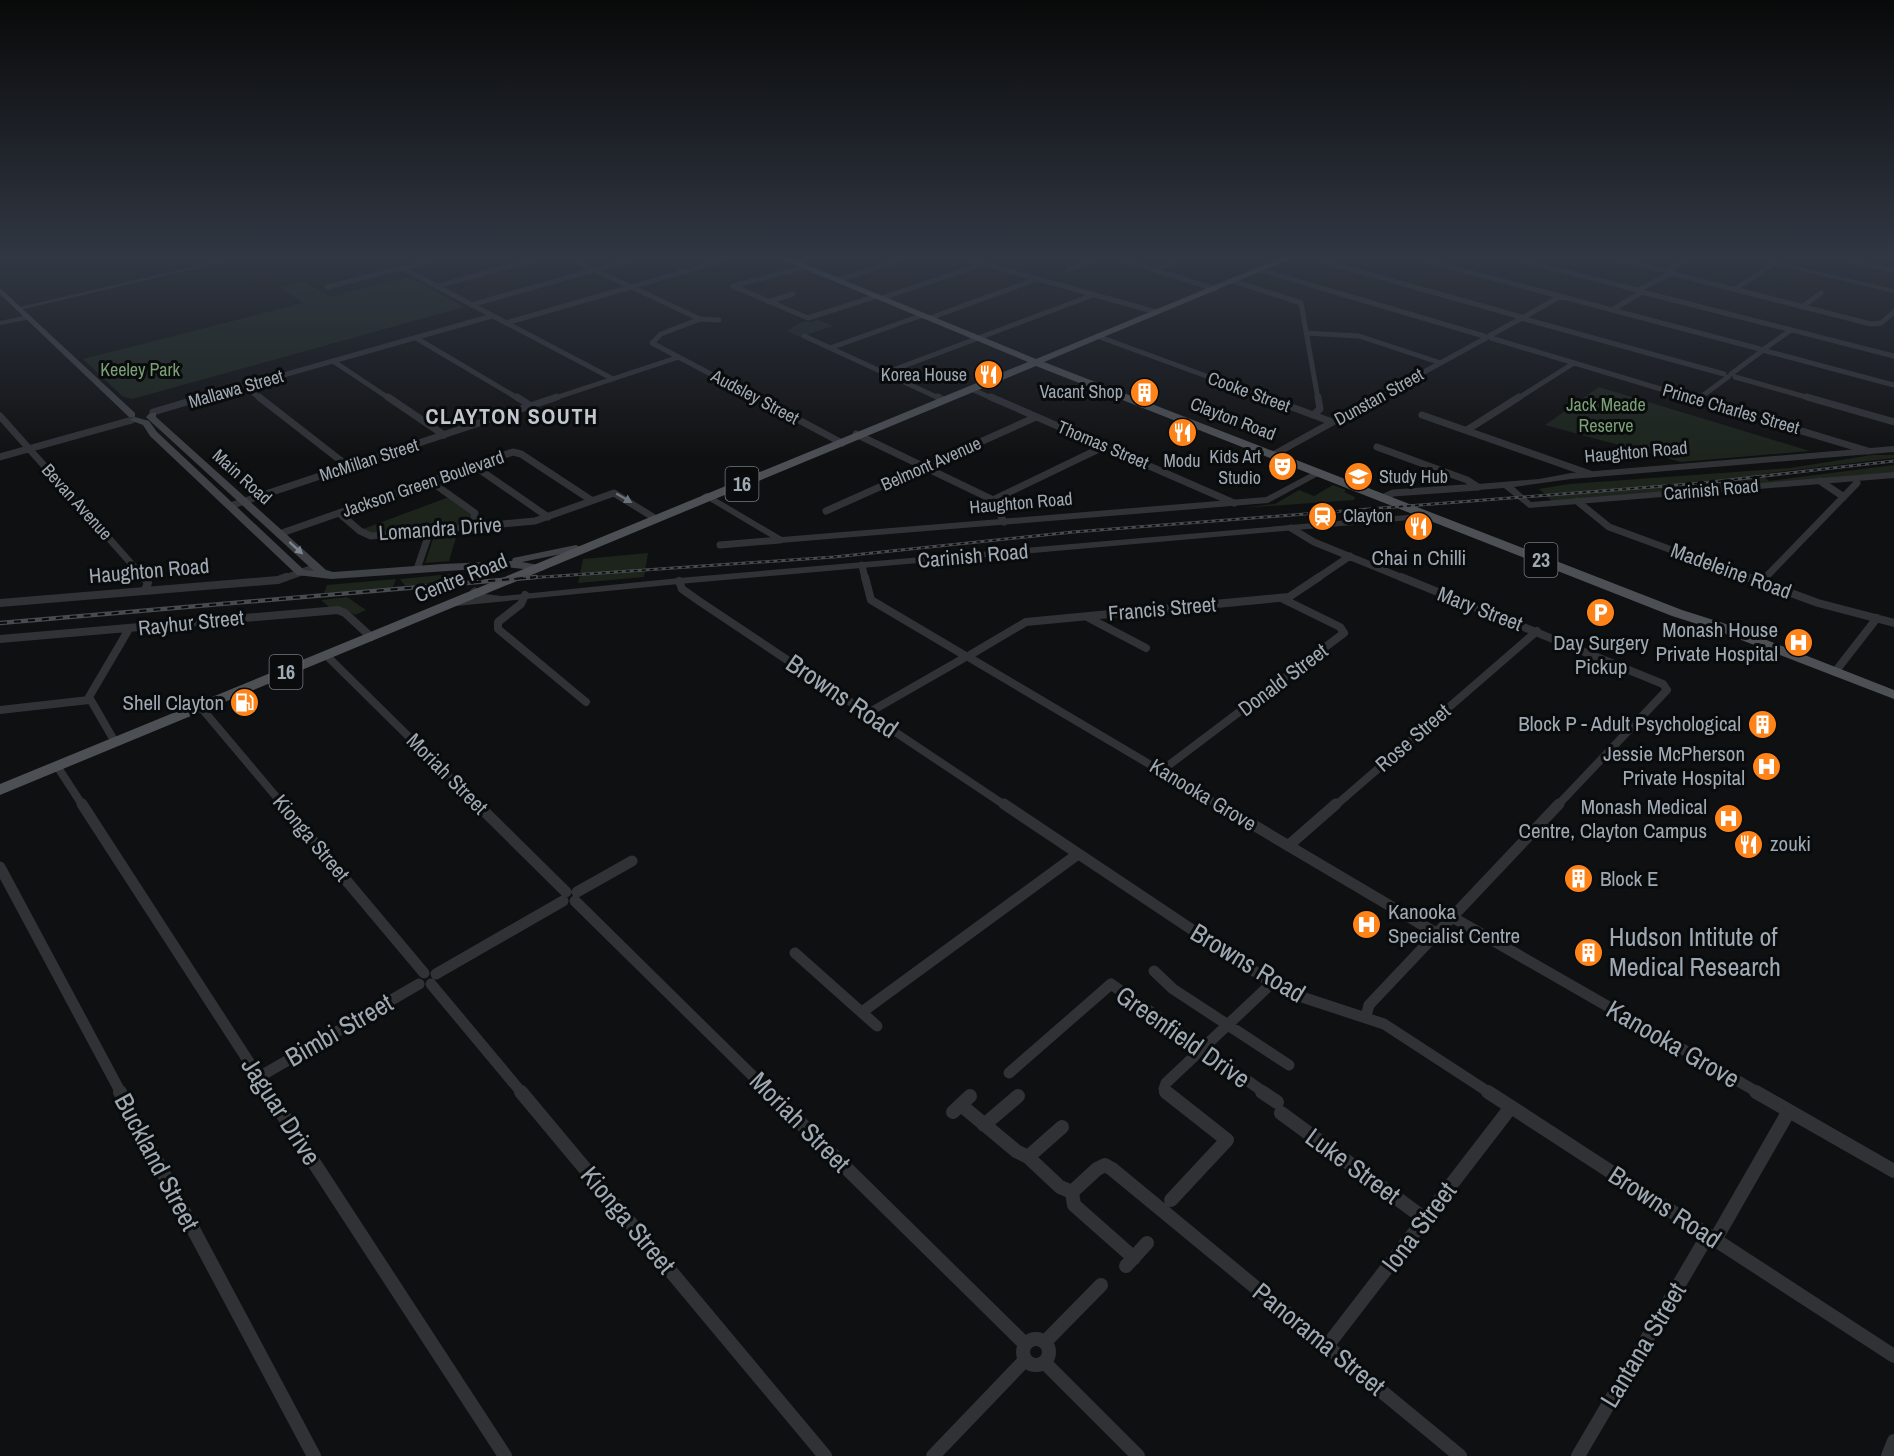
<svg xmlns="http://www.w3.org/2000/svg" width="1894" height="1456" font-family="'Archivo Narrow',sans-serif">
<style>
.green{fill:#1c241c}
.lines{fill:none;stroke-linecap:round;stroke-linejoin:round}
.minor-far4{stroke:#303236;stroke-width:5}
.minor-far3{stroke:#303236;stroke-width:7}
.minor-far2{stroke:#303236;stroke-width:8}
.minor-far1{stroke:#303236;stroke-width:11}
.minor{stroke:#303236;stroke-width:14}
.tertiary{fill:#303236;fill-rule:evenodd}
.secondary{fill:#3e4246;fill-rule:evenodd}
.primary{fill:#4c5055;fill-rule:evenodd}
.rail-far1-casing{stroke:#474b4f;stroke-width:3}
.rail-casing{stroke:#474b4f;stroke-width:4.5}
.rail-far1{stroke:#0a0b0c;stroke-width:1.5;stroke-dasharray:4;stroke-linecap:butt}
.rail{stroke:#0a0b0c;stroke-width:2;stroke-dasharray:7;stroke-linecap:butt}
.oneway{fill:#6d737b}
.oneway2{fill:#7d858d}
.labels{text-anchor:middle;stroke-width:6;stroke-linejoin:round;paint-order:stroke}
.far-park-label{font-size:18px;fill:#7aa075;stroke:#0a0b0c}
.far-poi-label{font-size:18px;fill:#9fa9b3;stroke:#0a0b0c;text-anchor:end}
.far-street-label{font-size:18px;fill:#9fa9b3;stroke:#0a0b0c}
.shield{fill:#0a0b0c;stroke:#727a81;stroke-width:1.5}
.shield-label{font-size:20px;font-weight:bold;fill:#9fa9b3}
.street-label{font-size:21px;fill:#9fa9b3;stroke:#0a0b0c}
.poi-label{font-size:21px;fill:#9fa9b3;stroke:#0a0b0c;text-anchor:end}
.far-district-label{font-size:22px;font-weight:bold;letter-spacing:1.5px;fill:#c1c7cf;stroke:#0a0b0c}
.near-street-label{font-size:26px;fill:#9fa9b3;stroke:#0a0b0c}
.near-poi-label{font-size:26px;fill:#9fa9b3;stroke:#0a0b0c;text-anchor:start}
</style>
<rect width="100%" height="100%" fill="#0f1011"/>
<!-- green -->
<path class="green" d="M410 277 464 307 132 399 122 396 83 359 303 303 280 287 304 281 331 297Z
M818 320 833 326 800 337 787 331 802 322H812Z
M1599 387 1810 451 1681 462 1545 425Z
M1872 455H1894V458L1761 474 1769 481 1894 465V473L1552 501 1539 489 1569 484 1790 468Z
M1333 485 1346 490 1344 492 1355 497 1354 500 1241 508 1275 504 1299 490 1314 496Z
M449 497 471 513 472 518 463 525 372 533 363 529Z
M458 531 449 561 425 563 435 533Z
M648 553 644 577 578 583 583 559Z
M451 574 450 582 405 586 400 579Z
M396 579 393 587 324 593 327 585Z
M347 597 366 610 355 615 343 608H330L321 600Z"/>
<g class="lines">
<!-- minor-far4 -->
<path class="minor-far4" d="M565 256 592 269
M956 256 1156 312
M1111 256 1215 289
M1304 256 1525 318
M1408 256 1760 349
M1502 256 1638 290
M1601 256 1666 271
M1844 256 1841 258 1844 260 1894 271
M795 262 815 256
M806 267 733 286 808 318 877 296
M402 268 613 379
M598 269 644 256
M1067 270 1106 256
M1154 270 1189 256
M1260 270 1484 336
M597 271 700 319 661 334 652 343 758 399
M1667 271 1693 256
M1670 273 1871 324 1881 323 1894 312
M838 280 913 256
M1233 281 1301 303 1318 399
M437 286 550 256
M327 287 450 256
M1735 289 1773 264
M1639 290 1669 274
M1642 292 1894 356
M882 298 983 264
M768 302 793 294
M471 305 591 271
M1802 307 1821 293
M1612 310 1642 292
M1524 317 1561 296
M930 318 1037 279
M1521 318 1724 374
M700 319 719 320
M506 323 738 256
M1306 333 1359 336 1441 363
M804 336 941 399
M1097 336 1269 399
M1489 336 1522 318
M416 338 519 399
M1491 338 1694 399
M830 348 923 315
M1764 349 1791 330
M1766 351 1894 385
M333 361 390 399
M885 373 1093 295
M1731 374 1762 351
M1735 377 1813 399
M244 386 261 399
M971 389 994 399
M199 399 492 316
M552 399 679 357
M1375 399 1486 338
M1517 399 1574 363
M1698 399 1728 377"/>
<!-- minor-far3 -->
<path class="minor-far3" d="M259 397 349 467
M388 397 444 435
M517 397 531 406
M756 397 842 443
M938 397 943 400
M991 397 1234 503
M1265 397 1332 422
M1689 397 1868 451
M1807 397 1894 422
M1698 399 1700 397
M153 412 204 397
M1313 415 1320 409 1318 397
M1422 415 1590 474
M0 416 145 579
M1467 430 1519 397
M856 434 993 500 1004 522
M1377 447 1467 480 1478 487
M1273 455 1378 397
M0 457 132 420
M473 465 548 517
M430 481 475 513 472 527
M1820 481 1844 497
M1382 498 1393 493 1478 487
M993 500 1105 446
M1577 501 1609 527 1751 579
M230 506 557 397
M826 511 1036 417
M339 513 360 531 371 536 535 521 614 493 653 517
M1291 528 1314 542 1405 579
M279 534 513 452 521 454 591 500
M720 545 780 540
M862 565 865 579
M417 569 430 531
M282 579 316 567
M1316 579 1350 556
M1764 579 1857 483"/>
<!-- minor-far2 -->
<path class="minor-far2" d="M143 577 148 583 145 590
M865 577 871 600 964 655
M1401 577 1663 684 1667 690 1557 806
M1747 577 1818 603 1894 623
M679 581 682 589 699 601 1006 806
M1761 582 1766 577
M525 595 521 604 498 622V629L586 702
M0 603 278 580 286 577
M1087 617 1146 648
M0 639 338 610 345 613 371 637
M970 655 1026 622 1289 597 1319 577
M327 656 479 806
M970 658 1220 806
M1835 672 1877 618
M198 704 284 806
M0 710 89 700
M868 713 964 658
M115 742 89 697 129 629
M57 766 83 806
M1161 771 1344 633 1340 627 1281 598
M1335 806 1537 631"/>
<!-- minor-far1 -->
<path class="minor-far1" d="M82 804 269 1093
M282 804 424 973
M477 804 566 892
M1004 804 1272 983 1299 996 1384 1024 1490 1093
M1218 804 1436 933
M1288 846 1336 804
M0 867 121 1093
M577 892 632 861
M575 901 770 1093
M1452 917 1759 1093
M795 953 877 1026
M1154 971 1173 989 1289 1065
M436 974 563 901
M431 984 522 1093
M862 1012 1078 854
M1366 1016 1369 1005 1559 804
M1009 1073 1111 984 1265 1093
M259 1077 419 984
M1167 1093 1164 1089 1166 1083 1272 983"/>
<!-- minor -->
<path class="minor" d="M120 1092 314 1456
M268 1092 505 1456
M521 1092 825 1456
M769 1092 1025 1344
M1166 1092 1227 1140 1171 1200
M1262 1092 1277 1102
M1488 1092 1894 1356
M1756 1092 1894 1171
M961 1105 1016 1151 1028 1157 1060 1187 1072 1192 1074 1205 1134 1258
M953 1112 970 1096
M1281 1113 1425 1219
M984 1125 1018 1096
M1028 1157 1062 1127
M1072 1192 1097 1169 1105 1165 1112 1169 1460 1456
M1715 1240 1789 1111
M1126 1266 1147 1243
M1023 1352a13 13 0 1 1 26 0a13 13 0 1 1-26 0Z
M1045 1342 1101 1285
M1327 1346 1511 1107
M1045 1363 1138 1456
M933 1456 1025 1360
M1578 1456 1708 1235
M1888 1456 1894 1441"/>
<!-- tertiary -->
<path class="tertiary" d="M237 256H250L19 310 16 308Z
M1738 256H1751L1894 289V293Z
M28 315 32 317 31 319 0 325V321Z
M1894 446V452L1571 479 1514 487 1531 502 1894 472V478L1529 508 1504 488 1478 490 1473 487 1478 484 1539 479 1571 473Z
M1317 470 1320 471V475L1268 503 780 543 701 496 706 493 709 494 782 537 1266 497Z
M1430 513 1435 516 1433 518 679 584 456 606 451 603 456 600 477 598 470 590 475 587 485 594 502 596 679 578Z"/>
<!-- secondary -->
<path class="secondary" d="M0 288 135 413V417H129L0 294Z
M150 413H156V417L326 570 333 572 443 564 512 561 513 558 576 545 582 548 576 551 522 562 544 566V570L540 571 506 567 331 579 297 575 150 436 143 425 130 420 135 417 149 421 157 432 304 570 314 571 148 419 146 417Z"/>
<!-- primary -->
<path class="primary" d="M773 256H785L1036 359 1285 256H1297L1044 362 1682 610 1723 623 1894 690V699L1713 629 1672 616 1036 366 0 795V784L1028 362Z"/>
<defs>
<path id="rail-far1" d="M514 579 834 557 1073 532 1703 483 1894 461"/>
<path id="rail" d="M0 623 536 577"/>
</defs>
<!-- rail-far1 casing -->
<use href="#rail-far1" class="rail-far1-casing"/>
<!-- rail casing -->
<use href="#rail" class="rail-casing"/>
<!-- rail-far1 -->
<use href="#rail-far1" class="rail-far1"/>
<!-- rail -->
<use href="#rail" class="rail"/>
</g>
<!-- one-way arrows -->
<defs><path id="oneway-solid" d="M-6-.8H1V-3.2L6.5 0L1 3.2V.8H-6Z" transform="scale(1.5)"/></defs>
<use class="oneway" href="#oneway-solid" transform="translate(624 498) rotate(30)"/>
<use class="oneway2" href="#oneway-solid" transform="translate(296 548) rotate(42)"/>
<!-- sky -->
<linearGradient id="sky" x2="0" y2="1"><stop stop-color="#080909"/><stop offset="0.56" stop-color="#313743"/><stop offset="1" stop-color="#313743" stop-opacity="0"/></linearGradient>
<rect width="1894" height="460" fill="url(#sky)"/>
<!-- icons -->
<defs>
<symbol id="restaurant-disc" viewBox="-11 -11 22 22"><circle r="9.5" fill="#fe841a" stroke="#0a0b0c"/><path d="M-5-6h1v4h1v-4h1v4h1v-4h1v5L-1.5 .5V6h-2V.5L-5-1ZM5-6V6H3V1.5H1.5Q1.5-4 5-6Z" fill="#fff"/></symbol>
<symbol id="building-disc" viewBox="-11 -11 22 22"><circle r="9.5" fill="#fe841a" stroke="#0a0b0c"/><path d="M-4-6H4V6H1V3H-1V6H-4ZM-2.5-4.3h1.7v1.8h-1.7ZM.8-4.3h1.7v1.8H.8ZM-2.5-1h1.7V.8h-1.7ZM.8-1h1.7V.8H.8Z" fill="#fff"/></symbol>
<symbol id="theatre-disc" viewBox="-11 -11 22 22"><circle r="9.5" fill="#fe841a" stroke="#0a0b0c"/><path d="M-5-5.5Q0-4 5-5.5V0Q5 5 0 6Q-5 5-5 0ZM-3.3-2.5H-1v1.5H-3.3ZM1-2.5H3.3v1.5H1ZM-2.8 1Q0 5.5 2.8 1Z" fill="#fff"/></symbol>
<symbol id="university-disc" viewBox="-11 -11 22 22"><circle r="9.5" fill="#fe841a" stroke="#0a0b0c"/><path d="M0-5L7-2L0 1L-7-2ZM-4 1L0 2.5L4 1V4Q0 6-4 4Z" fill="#fff"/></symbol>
<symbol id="station-disc" viewBox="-11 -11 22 22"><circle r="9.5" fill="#fe841a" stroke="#0a0b0c"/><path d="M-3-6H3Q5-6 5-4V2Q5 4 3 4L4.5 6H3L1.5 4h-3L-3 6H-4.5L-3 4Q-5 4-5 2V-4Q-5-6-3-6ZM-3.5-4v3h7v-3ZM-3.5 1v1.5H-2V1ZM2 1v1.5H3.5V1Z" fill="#fff"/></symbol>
<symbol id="parking-disc" viewBox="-11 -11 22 22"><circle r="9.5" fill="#fe841a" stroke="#0a0b0c"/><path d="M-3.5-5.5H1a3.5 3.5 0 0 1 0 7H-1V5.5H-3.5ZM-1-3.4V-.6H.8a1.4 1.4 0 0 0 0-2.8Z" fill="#fff"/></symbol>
<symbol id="hospital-disc" viewBox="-11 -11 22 22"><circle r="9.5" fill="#fe841a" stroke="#0a0b0c"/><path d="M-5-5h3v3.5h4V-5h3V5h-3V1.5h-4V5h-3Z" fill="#fff"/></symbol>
<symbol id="fuel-disc" viewBox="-11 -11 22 22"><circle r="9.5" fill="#fe841a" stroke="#0a0b0c"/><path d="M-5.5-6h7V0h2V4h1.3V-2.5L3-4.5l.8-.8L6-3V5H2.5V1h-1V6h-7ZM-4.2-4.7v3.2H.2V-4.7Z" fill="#fff"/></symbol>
</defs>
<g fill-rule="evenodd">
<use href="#restaurant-disc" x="972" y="358" width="33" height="33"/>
<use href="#building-disc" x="1128" y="376" width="33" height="33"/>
<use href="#restaurant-disc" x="1166" y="416" width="33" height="33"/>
<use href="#theatre-disc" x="1266" y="450" width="33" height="33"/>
<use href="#university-disc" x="1342" y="460" width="33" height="33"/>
<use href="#station-disc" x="1306" y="500" width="33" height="33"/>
<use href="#restaurant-disc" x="1402" y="510" width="33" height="33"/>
<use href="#parking-disc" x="1584" y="596" width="33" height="33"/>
<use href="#hospital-disc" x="1782" y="626" width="33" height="33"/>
<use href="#fuel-disc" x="228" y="686" width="33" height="33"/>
<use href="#building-disc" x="1746" y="708" width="33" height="33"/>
<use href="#hospital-disc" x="1750" y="750" width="33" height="33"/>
<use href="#hospital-disc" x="1712" y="802" width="33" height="33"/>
<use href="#restaurant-disc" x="1732" y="828" width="33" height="33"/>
<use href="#building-disc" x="1562" y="862" width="33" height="33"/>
<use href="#hospital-disc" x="1350" y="908" width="33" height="33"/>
<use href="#building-disc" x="1572" y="936" width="33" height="33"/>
</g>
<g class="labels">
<!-- far-park labels -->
<g class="far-park-label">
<text x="140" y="376">Keeley Park</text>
<text x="1606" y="411">Jack Meade<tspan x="1606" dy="21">Reserve</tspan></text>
</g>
<!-- far-poi labels -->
<g class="far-poi-label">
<text x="967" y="381">Korea House</text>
<text x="1123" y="398">Vacant Shop</text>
<text x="1261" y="463">Kids Art<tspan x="1261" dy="21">Studio</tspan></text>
<text x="1182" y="467" text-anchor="middle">Modu</text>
<text x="1379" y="483" text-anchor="start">Study Hub</text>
<text x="1343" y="522" text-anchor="start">Clayton</text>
</g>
<!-- far-street labels -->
<g class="far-street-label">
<text transform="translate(236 389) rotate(-16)" y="6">Mallawa Street</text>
<text transform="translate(1249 392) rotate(20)" y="6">Cooke Street</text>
<text transform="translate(755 397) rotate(28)" y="6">Audsley Street</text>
<text transform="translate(1379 397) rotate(-29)" y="6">Dunstan Street</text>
<text transform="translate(1731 409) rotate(16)" y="6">Prince Charles Street</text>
<text transform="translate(1233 419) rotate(21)" y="6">Clayton Road</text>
<text transform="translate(1103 445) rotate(23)" y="6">Thomas Street</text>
<text transform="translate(1636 452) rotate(-5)" y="6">Haughton Road</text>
<text transform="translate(369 460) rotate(-18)" y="6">McMillan Street</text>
<text transform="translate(931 464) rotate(-24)" y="6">Belmont Avenue</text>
<text transform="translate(242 477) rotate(42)" y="6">Main Road</text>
<text transform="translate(423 484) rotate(-19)" y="6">Jackson Green Boulevard</text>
<text transform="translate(1711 490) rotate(-5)" y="6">Carinish Road</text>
<text transform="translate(77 502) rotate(48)" y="6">Bevan Avenue</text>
<text transform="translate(1021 503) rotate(-5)" y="6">Haughton Road</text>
</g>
<!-- shield labels -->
<g class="shield">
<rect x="725.5" y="467" width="33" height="34" rx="4.5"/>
<rect x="1524.5" y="543" width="33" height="34" rx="4.5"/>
<rect x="269.5" y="655" width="33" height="34" rx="4.5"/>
</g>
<g class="shield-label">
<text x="742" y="491">16</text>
<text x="1541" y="567">23</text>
<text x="286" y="679">16</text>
</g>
<!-- street labels -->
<g class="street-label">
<text transform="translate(440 529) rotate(-4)" y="7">Lomandra Drive</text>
<text transform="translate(973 556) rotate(-5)" y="7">Carinish Road</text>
<text transform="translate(149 571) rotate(-5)" y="7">Haughton Road</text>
<text transform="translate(1731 571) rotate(20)" y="7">Madeleine Road</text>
<text transform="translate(461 578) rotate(-22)" y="7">Centre Road</text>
<text transform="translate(1162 609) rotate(-5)" y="7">Francis Street</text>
<text transform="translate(1480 609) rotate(21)" y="7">Mary Street</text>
<text transform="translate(191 623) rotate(-6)" y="7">Rayhur Street</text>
<text transform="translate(1283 680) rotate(-37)" y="7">Donald Street</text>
<text transform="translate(1413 738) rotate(-41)" y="7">Rose Street</text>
<text transform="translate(447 774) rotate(45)" y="7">Moriah Street</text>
<text transform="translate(1203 795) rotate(31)" y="7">Kanooka Grove</text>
<text transform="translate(311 838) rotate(50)" y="7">Kionga Street</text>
</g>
<!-- poi labels -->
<g class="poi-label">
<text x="1419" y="565" text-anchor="middle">Chai n Chilli</text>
<text x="1778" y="637">Monash House<tspan x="1778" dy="24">Private Hospital</tspan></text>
<text x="1601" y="650" text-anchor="middle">Day Surgery<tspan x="1601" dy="24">Pickup</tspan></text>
<text x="224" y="710">Shell Clayton</text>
<text x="1741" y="731">Block P - Adult Psychological</text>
<text x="1745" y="761">Jessie McPherson<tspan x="1745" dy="24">Private Hospital</tspan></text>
<text x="1707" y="814">Monash Medical<tspan x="1707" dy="24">Centre, Clayton Campus</tspan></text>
<text x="1770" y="851" text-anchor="start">zouki</text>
<text x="1600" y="886" text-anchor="start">Block E</text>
<text x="1388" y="919" text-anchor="start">Kanooka<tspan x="1388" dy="24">Specialist Centre</tspan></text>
</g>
<!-- far-district labels -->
<g class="far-district-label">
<text x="512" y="424">CLAYTON SOUTH</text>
</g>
<!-- near-street labels -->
<g class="near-street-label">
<text transform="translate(842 696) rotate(34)" y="9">Browns Road</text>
<text transform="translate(1248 963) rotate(31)" y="9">Browns Road</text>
<text transform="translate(339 1030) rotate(-30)" y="9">Bimbi Street</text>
<text transform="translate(1183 1037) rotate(35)" y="9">Greenfield Drive</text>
<text transform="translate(1673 1044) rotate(30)" y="9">Kanooka Grove</text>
<text transform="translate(281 1111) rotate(57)" y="9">Jaguar Drive</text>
<text transform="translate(800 1122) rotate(45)" y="9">Moriah Street</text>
<text transform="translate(157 1162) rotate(62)" y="9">Buckland Street</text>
<text transform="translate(1353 1166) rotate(36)" y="9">Luke Street</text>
<text transform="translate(1665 1207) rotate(33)" y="9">Browns Road</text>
<text transform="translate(628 1220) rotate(50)" y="9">Kionga Street</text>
<text transform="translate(1419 1227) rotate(-53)" y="9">Iona Street</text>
<text transform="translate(1319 1339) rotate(39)" y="9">Panorama Street</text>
<text transform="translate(1643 1345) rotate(-59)" y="9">Lantana Street</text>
</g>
<!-- near-poi labels -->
<g class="near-poi-label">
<text x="1609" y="946">Hudson Intitute of<tspan x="1609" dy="30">Medical Research</tspan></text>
</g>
</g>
</svg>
